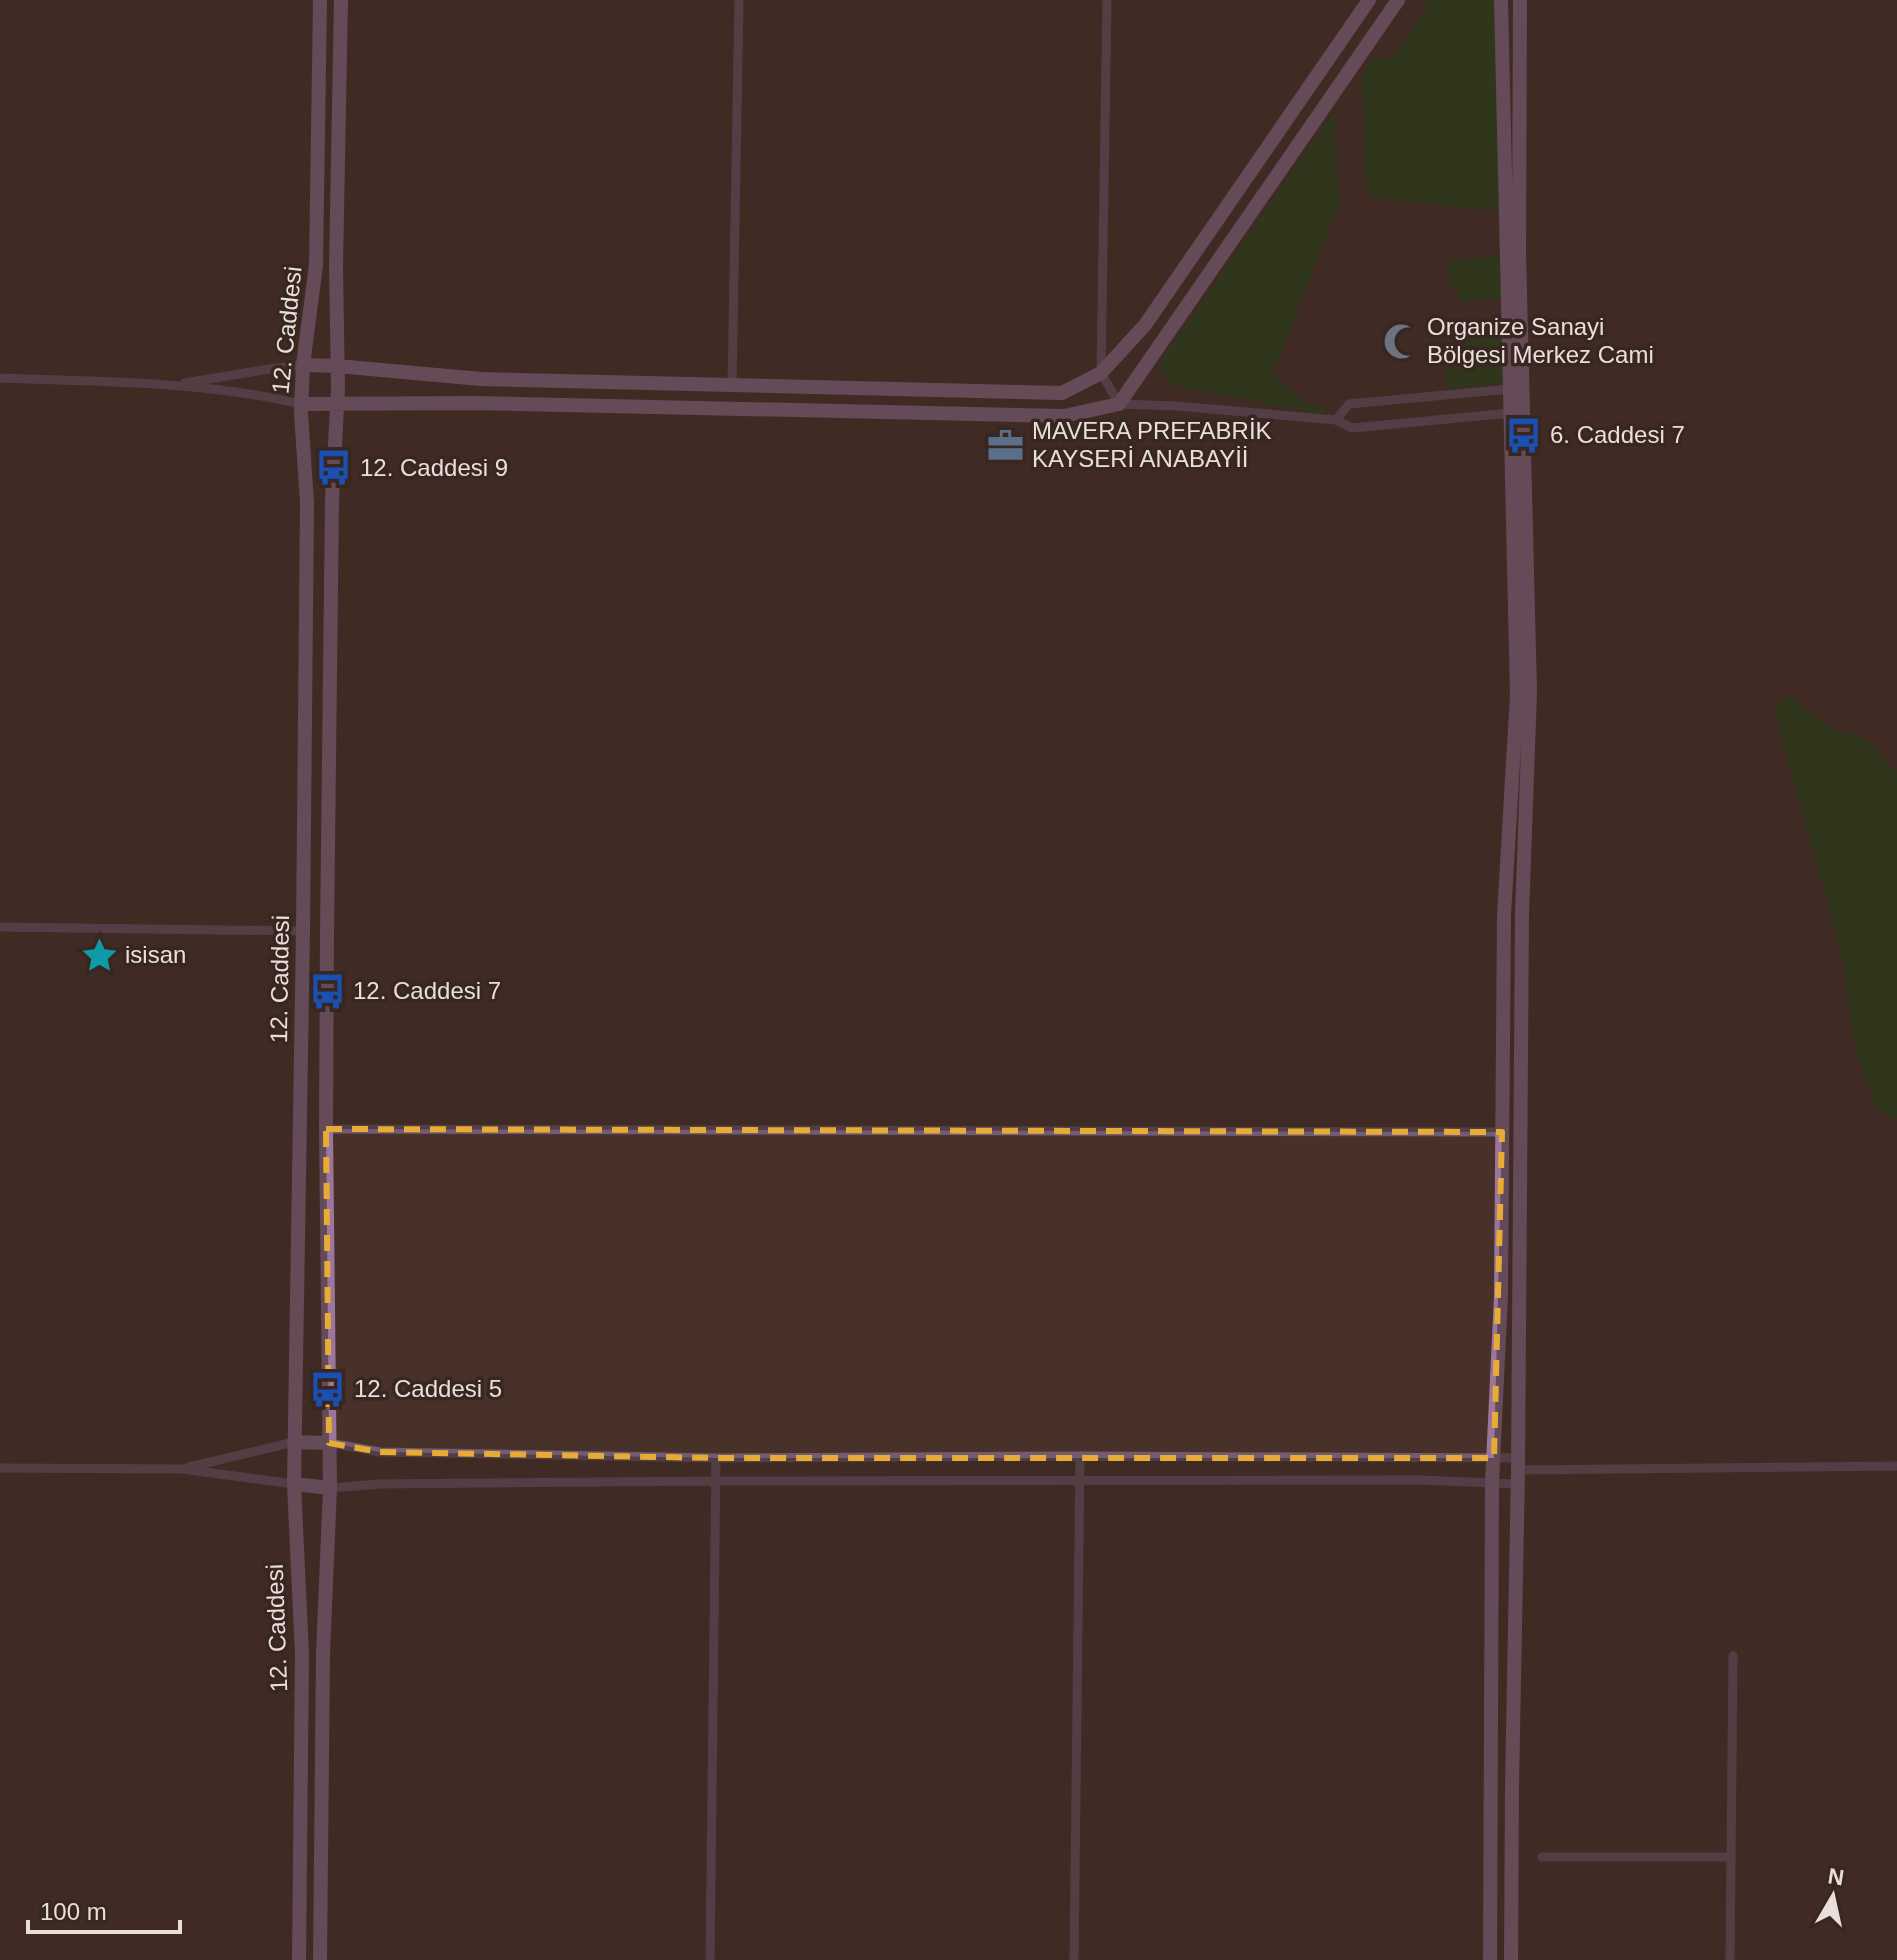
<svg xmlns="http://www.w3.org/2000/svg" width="1897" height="1960" font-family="Arial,sans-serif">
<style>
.built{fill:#483129}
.green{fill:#244a17}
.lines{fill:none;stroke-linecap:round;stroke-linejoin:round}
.street{stroke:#735b73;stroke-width:9}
.secondary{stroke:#9b759c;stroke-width:14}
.marked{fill:none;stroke:#e7ac36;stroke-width:6;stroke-dasharray:16 10;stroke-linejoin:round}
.labels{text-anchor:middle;stroke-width:7;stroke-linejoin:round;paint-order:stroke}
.poi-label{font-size:24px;fill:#e9deda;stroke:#382721;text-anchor:start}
.street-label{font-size:24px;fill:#e9deda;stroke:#382721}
</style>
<rect width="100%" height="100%" fill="#382721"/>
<!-- built -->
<path class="built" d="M0 0H1897V1960H0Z"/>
<!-- green -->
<path class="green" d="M1428 0H1496L1500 143 1498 211 1375 198 1370 195 1366 185 1362 75 1374 58C1380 59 1387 59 1393 55 1402 49 1425 11 1428 0Z
M1335 111 1336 173 1340 201 1273 374 1306 403 1325 406 1327 411 1321 414 1172 385 1163 373 1161 362 1162 359Z
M1501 256 1504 298 1459 301 1458 287H1450L1448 260Z
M1502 336 1505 384 1447 388 1445 348 1463 347V339Z
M1790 696 1837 732 1858 736 1869 741 1897 772V1118L1879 1113 1856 1054 1842 956 1775 713 1780 701Z"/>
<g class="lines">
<!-- street -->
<path class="street" d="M1107 0 1101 373 1119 404 1177 406 1336 420 1352 428 1511 413
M0 378C100 382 203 381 301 404
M185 383 269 369 303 365
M732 386 739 0
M1336 420 1349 404 1510 389
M0 927 303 931
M326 1129 1502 1132
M329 1443 380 1452 716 1458 1080 1456 1518 1458
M189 1467 294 1442
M0 1468 182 1469 294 1484
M1518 1470 1897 1466
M330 1488 380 1484 716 1481 1421 1480 1517 1484
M1542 1857H1731
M710 1960 716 1458
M1074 1960 1080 1456
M1730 1960 1733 1656"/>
<!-- secondary -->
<path class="secondary" d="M303 365 337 366 481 379 1062 393 1101 373 1145 325 1369 0
M301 404 474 403 1064 416 1119 404 1398 0
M294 1442 329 1443
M294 1484 330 1488
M299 1960 302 1654 294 1484 303 931 307 503 301 413 303 365 316 265 320 0
M320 1960 323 1654 330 1488 326 1129 327 933 332 501 338 389 336 266 341 0
M1490 1960 1492 1483 1501 1295 1504 915 1517 695 1501 0
M1511 1960 1512 1786 1518 1470 1522 914 1530 692 1519 251 1520 0"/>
</g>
<!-- marked area -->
<path d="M0 0H1897V1960H0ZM326 1129 1502 1132 1494 1458H716L380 1452 329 1443Z" fill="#382721" fill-opacity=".55" fill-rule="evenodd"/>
<path class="marked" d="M326 1129 1502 1132 1494 1458H716L380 1452 329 1443Z"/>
<!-- icons -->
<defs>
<symbol id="mosque-bare" viewBox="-9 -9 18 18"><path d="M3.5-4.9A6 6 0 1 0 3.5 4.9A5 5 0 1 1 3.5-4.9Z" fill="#6b7280" stroke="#382721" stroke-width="2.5" paint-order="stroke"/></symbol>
<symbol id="bus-bare" viewBox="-9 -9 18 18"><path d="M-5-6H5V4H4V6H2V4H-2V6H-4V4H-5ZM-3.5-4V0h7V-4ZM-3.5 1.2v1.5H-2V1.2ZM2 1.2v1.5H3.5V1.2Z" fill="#1a4fb4" stroke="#382721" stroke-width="2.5" paint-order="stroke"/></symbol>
<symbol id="office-bare" viewBox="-9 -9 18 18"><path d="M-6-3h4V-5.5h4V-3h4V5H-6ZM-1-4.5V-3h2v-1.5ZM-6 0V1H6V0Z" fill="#5c6f8a" stroke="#382721" stroke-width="2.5" paint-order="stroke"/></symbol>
<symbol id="sight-bare" viewBox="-9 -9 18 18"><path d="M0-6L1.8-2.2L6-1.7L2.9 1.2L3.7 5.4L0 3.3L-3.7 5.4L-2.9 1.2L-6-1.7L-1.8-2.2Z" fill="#0f9aa8" stroke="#382721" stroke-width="2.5" paint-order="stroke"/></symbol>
</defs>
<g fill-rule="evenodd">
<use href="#mosque-bare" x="1376" y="316" width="51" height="51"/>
<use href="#bus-bare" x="1498" y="410" width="51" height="51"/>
<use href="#office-bare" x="980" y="420" width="51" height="51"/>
<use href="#bus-bare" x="308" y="442" width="51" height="51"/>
<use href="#sight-bare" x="74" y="930" width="51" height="51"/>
<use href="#bus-bare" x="302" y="966" width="51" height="51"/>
<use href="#bus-bare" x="302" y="1364" width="51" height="51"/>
</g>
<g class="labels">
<!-- poi labels -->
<g class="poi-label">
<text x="1427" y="335">Organize Sanayi<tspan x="1427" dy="28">Bölgesi Merkez Cami</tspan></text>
<text x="1032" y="439">MAVERA PREFABRİK<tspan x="1032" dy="28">KAYSERİ ANABAYİİ</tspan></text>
<text x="1550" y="443">6. Caddesi 7</text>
<text x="360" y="476">12. Caddesi 9</text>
<text x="125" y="963">isisan</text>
<text x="353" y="999">12. Caddesi 7</text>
<text x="354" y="1397">12. Caddesi 5</text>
</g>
<!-- street labels -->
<g class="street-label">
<text transform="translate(287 330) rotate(-84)" y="8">12. Caddesi</text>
<text transform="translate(280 979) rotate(-89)" y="8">12. Caddesi</text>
<text transform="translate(277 1628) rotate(-92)" y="8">12. Caddesi</text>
</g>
</g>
<!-- north arrow -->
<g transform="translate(1833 1896) rotate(9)" stroke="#382721" stroke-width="6" paint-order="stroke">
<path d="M0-6L14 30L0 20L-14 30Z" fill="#e9deda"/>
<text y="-12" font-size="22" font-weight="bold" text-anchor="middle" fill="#e9deda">N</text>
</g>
<!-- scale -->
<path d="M28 1920v12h152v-12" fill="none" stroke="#e9deda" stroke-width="4"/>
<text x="40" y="1920" font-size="24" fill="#e9deda" stroke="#382721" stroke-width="6" paint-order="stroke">100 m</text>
</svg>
